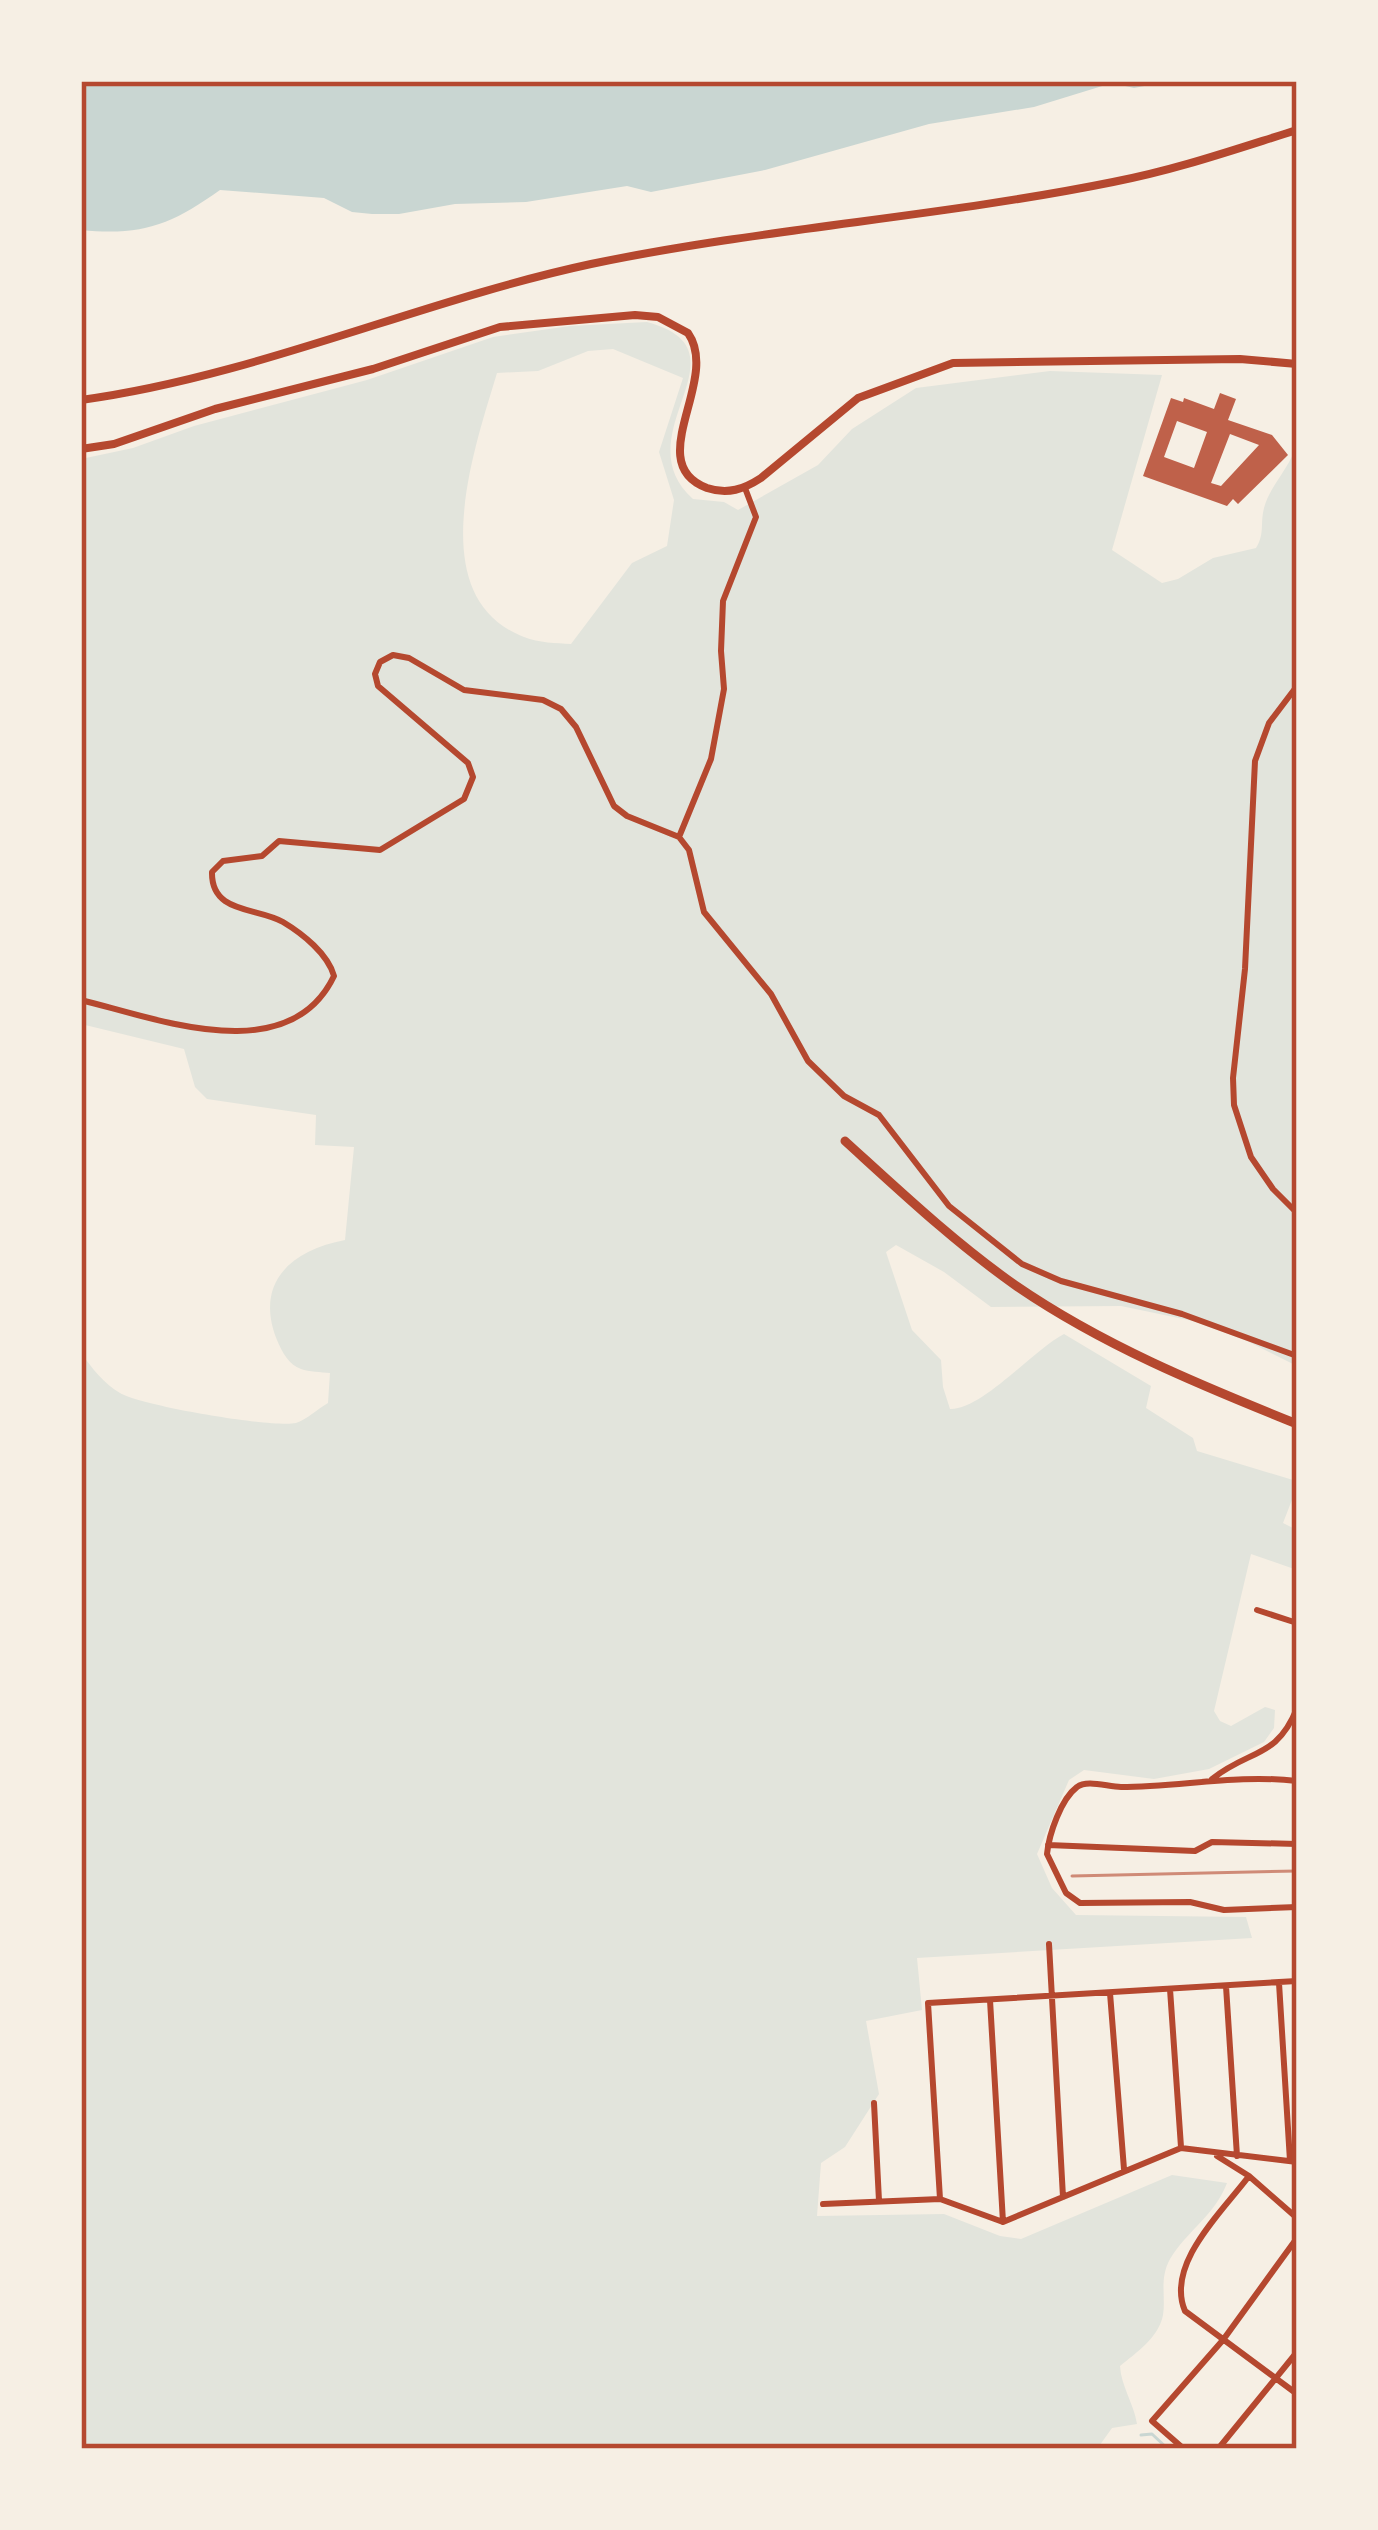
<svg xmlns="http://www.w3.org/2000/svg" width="1378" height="2530" font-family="Figtree,sans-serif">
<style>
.green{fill:#e2e4dc;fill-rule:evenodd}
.water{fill:#c9d6d2}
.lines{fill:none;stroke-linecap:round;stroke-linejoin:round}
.stream{stroke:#c9d6d2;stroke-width:3}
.building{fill:#bf614a;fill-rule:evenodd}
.minor{stroke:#b5482f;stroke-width:6}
.tertiary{stroke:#b5482f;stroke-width:8}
.secondary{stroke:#b5482f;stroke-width:8}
.trunk{stroke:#b5482f;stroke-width:9}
.rail{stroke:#cf8b77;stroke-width:3}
.neatline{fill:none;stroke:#b5482f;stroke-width:4.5}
</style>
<rect width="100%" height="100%" fill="#f6efe4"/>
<!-- green -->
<path class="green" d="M647 322C754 351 621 434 693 499L724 502 738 510 818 465 852 429 916 388 1050 371 1162 375 1112 550 1162 583 1178 579 1213 558 1256 548C1265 534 1260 524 1264 508 1270 485 1291 467 1297 443V1366L1245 1340 1193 1321 1121 1306 991 1307 944 1272 896 1245 886 1252 912 1330 941 1360 943 1387 950 1409C982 1410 1033 1350 1064 1334L1151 1386 1146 1408 1193 1438 1197 1451 1293 1480 1295 1492 1283 1523 1297 1530V1570L1251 1554 1214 1711 1220 1721 1231 1726 1265 1707 1275 1710 1274 1728 1264 1742 1209 1769 1154 1779 1084 1770 1069 1780 1037 1854 1052 1888 1076 1915 1246 1917 1252 1938 917 1958 922 2010 866 2021 879 2094 845 2147 821 2163 817 2216 944 2214 1000 2236 1021 2239 1172 2175 1227 2183C1215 2215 1187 2231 1170 2259 1159 2279 1166 2296 1163 2315 1159 2337 1136 2353 1120 2366 1121 2386 1134 2404 1137 2424L1112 2428 1097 2449H81V1353C92 1368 104 1384 120 1393 142 1406 272 1428 296 1423 306 1420 319 1408 328 1403L330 1373C321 1372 309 1372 301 1369 289 1365 282 1352 277 1340 254 1283 291 1250 345 1240L354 1147 315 1145 316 1115 207 1099 195 1087 184 1049 81 1024V459L133 448 194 426 367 380 493 337 570 326ZM613 349 683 378 659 452 674 500 667 546 632 563 571 644C556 643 539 643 524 637 421 598 475 447 497 373L538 371 588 351Z"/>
<!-- water -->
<path class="water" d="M81 81H1170L1134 88 1112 83 1034 107 929 124 765 170 651 192 627 186 526 202 455 204 399 214H372L352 212 324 198 220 190C171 225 142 236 81 230Z"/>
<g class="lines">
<!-- stream -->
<path class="stream" d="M1141 2435 1152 2434 1168 2449"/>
</g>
<!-- building -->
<path class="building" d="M1220 393 1236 399 1228 420 1272 435 1288 455 1238 504 1233 499 1227 506 1143 476 1171 398 1183 402 1184 398 1214 409ZM1177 421 1207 432 1194 468 1164 457ZM1230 434 1259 445 1221 486 1211 483Z"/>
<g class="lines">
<!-- minor -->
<path class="minor" d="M1297 686 1269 723 1255 761 1245 969 1233 1078 1234 1105 1251 1157 1273 1189 1297 1213
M679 837 711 759 724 689 721 651 723 601 756 517 745 488
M81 1000C158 1019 289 1070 334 976 328 954 303 934 283 922 257 907 211 914 212 872L223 861 262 856 279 841 380 850 464 799 473 777 468 763 378 686 375 674 380 662 393 655 409 658 464 690 543 700 561 709 576 727 614 806 627 816 679 837 689 850 704 912 771 994 808 1061 844 1096 879 1115 949 1206 1022 1264 1061 1281 1182 1314 1297 1356
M1257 1610 1297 1623
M1212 1779C1249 1749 1277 1759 1297 1708
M1297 1781C1237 1774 1180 1787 1121 1787 1108 1787 1087 1779 1077 1787 1061 1799 1049 1834 1047 1854L1066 1893 1080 1903 1190 1902 1224 1910 1297 1907
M1048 1845 1195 1851 1212 1842 1297 1844
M1049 1944 1063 2197
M1279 1983 1290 2161
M1226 1986 1237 2156
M1170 1989 1181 2147
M1110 1993 1124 2169
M990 2000 1003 2222
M874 2103 879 2201
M1217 2156 1249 2176 1297 2218
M1249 2176C1223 2211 1165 2264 1185 2311L1297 2394
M940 2199 928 2003 1297 1981
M823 2204 940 2199 1003 2222 1181 2148 1297 2162
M1184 2449 1152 2421 1223 2340 1297 2238
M1218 2449 1297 2352"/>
<!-- tertiary -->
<path class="tertiary" d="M81 400C256 376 419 301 591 264 764 228 940 217 1113 182 1176 170 1236 149 1297 130"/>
<!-- secondary -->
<path class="secondary" d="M81 449 114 444 215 409 373 369 500 327 635 315 658 317 688 333C721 380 641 463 707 488 728 495 744 489 761 478L858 398 953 363 1240 359 1297 364"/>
<!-- trunk -->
<path class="trunk" d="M845 1141C900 1191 954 1242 1015 1285 1102 1345 1200 1385 1297 1424"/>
<!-- rail -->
<path class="rail" d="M1072 1876 1297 1871"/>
</g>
<!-- border -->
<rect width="1378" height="2530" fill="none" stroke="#f6efe4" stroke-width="168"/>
<rect x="84" y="84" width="1210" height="2362" class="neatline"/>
</svg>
